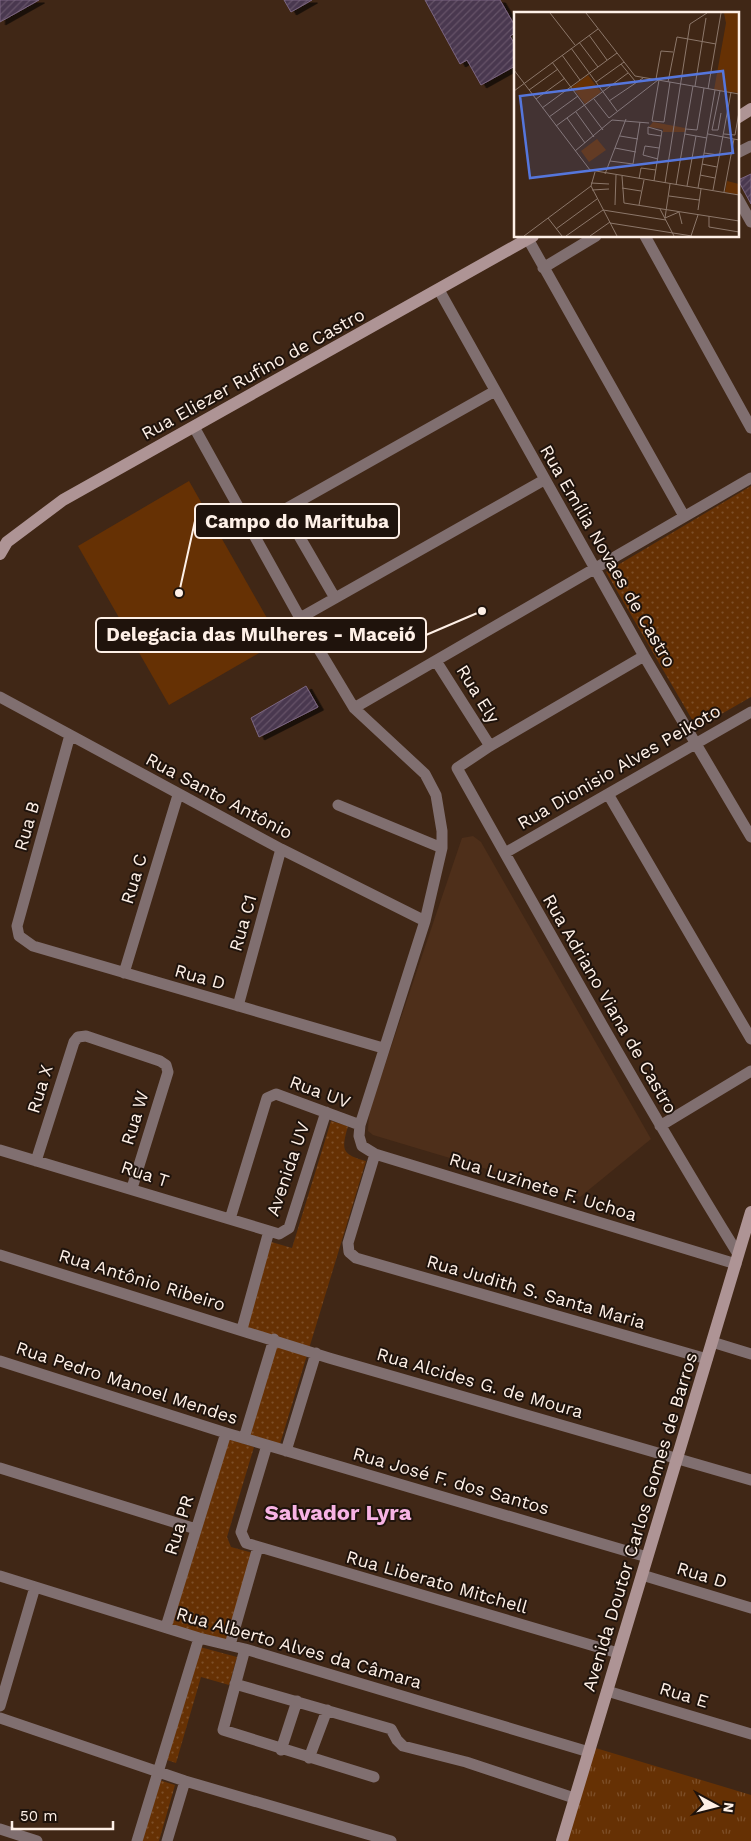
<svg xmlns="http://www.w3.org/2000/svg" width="751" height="1841" font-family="'Work Sans',sans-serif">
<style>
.built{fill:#4e2f1a}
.grass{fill:url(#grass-tufts)}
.park{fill:url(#park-dots)}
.pitch{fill:#663104}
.building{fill:url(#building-hatch);stroke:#7b6681;filter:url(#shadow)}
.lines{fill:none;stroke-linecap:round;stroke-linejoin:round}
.street{stroke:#806f70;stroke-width:11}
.secondary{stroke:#ae9495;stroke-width:12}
.labels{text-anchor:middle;stroke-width:4;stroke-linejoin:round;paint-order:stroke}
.street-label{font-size:18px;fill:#fef0e7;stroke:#1f130c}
.district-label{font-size:22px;font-weight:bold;fill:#f7b3e4;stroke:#1f130c}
.inset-road{fill:none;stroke:#8c776a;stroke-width:1}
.view{fill:#5576dc;fill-opacity:0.15;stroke:#5576dc;stroke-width:2.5}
.inset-edge{fill:none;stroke:#fef0e7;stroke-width:2.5}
.leader{fill:none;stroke:#fef0e7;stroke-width:2}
.callout-dot{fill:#fef0e7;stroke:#1f130c;stroke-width:2}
.callout{fill:#1f130c;stroke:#fef0e7;stroke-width:2}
.callout-label{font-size:19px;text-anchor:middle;font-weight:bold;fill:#fef0e7}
</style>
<defs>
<pattern id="grass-tufts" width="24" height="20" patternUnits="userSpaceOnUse" patternTransform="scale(1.25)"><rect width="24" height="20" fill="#663104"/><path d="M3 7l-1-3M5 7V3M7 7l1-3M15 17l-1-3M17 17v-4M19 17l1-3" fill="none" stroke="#7d4f29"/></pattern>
<pattern id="park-dots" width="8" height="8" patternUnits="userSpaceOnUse" patternTransform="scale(1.25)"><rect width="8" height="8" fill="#663104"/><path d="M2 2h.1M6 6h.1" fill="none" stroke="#7d4f29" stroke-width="1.8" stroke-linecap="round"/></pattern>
<pattern id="building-hatch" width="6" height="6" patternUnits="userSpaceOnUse" patternTransform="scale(1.25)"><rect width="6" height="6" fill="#4a374f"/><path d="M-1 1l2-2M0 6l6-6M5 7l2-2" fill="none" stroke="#655468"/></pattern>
<filter id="shadow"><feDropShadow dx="5.5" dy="3" stdDeviation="0" flood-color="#0009"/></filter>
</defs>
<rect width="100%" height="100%" fill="#402716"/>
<!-- built -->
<path class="built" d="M473 836 481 842 651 1139 580 1197 373 1135 368 1131 369 1112 462 838Z"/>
<!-- grass -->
<path class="grass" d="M589 1746 751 1795V1841H563Z"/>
<!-- park -->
<path class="park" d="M751 486V697L697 728 606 572Z
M331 1121 348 1126C341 1151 342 1154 366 1161L280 1444 248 1434 278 1337 245 1327 268 1241 292 1248Z
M228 1439 254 1447 227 1537 231 1547 253 1553 225 1643 170 1626Z
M200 1647 237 1657 229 1685 201 1677 176 1763 167 1760Z
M159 1780 175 1785 159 1841H142Z"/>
<!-- pitch -->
<path class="pitch" d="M189 481 280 641 169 705 78 546Z"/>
<!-- building -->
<path class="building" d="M0 0H39L0 22Z
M284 0H312L291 12Z
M425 0H500L515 26V33L510 36 515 45V66L481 85 467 60 460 64Z
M751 174V204L738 180Z
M306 686 318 707 259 737 251 718Z"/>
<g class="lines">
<!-- street -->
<path class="street" d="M737 153 751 146
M737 197 751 222
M645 236 751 428
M528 239 684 516
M543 268 596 236
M439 290 644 656 751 837
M194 427 300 618 354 708 425 774 436 795 442 831V848L425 921 360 1125 359 1136 362 1146 375 1154 736 1264
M284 510 335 598
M250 529 495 391
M300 618 544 480
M644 656 490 746 457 768C549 932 640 1095 738 1254
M436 661 490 746
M0 697 281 849 425 921
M354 708 751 478
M70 735 17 926 19 936 33 946 383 1048
M608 794 751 1039
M338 805 442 848
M505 853 751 712
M124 973 178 795
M238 1006 281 849
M660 1126 751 1071
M0 1150 279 1234 289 1228 326 1112
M375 1154 348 1243 349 1252 356 1258 707 1359
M36 1161 74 1042 78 1037 86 1036 160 1061 166 1065 168 1072 132 1188
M230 1219 267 1098 276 1094 360 1125
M0 1255 329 1358 751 1480
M242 1329 269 1231
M712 1342 751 1354
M0 1361 226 1433 647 1557
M244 1438 274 1339
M267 1445 241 1532 246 1543 618 1653
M286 1451 316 1353
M0 1468 196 1529
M642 1575 751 1608
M0 1576 199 1638 245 1649 589 1752
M166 1627 226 1433
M230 1645 258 1547
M245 1649 223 1730 374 1777
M235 1684 391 1729 397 1740 403 1746 466 1762 574 1798
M607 1691 751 1734
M0 1706 35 1587
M0 1718 185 1781 391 1841
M281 1750 297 1701
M309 1758 327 1710
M0 1829 37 1841
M137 1841 199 1638
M167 1841 185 1781"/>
<!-- secondary -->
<path class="secondary" d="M737 118 751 109
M0 554 7 542 63 500 533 236
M562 1841 751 1212"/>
</g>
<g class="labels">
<!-- street labels -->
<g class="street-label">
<text transform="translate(253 374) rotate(-29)" y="6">Rua Eliezer Rufino de Castro</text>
<text transform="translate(608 556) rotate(60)" y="6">Rua Emília Novaes de Castro</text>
<text transform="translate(478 694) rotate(58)" y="6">Rua Ely</text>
<text transform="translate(619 767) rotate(-30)" y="6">Rua Dionisio Alves Peikoto</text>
<text transform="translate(219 796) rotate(28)" y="6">Rua Santo Antônio</text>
<text transform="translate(27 826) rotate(-74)" y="6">Rua B</text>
<text transform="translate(134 879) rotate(-73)" y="6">Rua C</text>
<text transform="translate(243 923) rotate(-74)" y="6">Rua C1</text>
<text transform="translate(200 977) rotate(16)" y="6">Rua D</text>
<text transform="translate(610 1004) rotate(60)" y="6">Rua Adriano Viana de Castro</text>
<text transform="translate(40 1089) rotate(-73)" y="6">Rua X</text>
<text transform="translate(320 1092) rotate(20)" y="6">Rua UV</text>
<text transform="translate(135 1118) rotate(-73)" y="6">Rua W</text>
<text transform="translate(288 1169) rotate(-71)" y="6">Avenida UV</text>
<text transform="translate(145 1174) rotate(18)" y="6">Rua T</text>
<text transform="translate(543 1187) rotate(17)" y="6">Rua Luzinete F. Uchoa</text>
<text transform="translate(142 1280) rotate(17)" y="6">Rua Antônio Ribeiro</text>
<text transform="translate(536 1292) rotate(16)" y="6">Rua Judith S. Santa Maria</text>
<text transform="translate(127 1383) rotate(18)" y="6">Rua Pedro Manoel Mendes</text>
<text transform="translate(480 1383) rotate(16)" y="6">Rua Alcides G. de Moura</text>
<text transform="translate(451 1481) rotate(16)" y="6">Rua José F. dos Santos</text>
<text transform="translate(640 1522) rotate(-73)" y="6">Avenida Doutor Carlos Gomes de Barros</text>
<text transform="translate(179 1525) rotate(-73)" y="6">Rua PR</text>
<text transform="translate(702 1575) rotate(17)" y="6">Rua D</text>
<text transform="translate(437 1582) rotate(16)" y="6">Rua Liberato Mitchell</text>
<text transform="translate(299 1648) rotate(16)" y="6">Rua Alberto Alves da Câmara</text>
<text transform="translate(684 1695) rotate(17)" y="6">Rua E</text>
</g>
<!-- district labels -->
<g class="district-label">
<text x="338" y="1520">Salvador Lyra</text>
</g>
</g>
<!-- overview -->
<g transform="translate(514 12)">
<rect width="225" height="225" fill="#402716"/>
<path d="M210 1H225V81L200 78 212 11Z" fill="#663104"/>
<path d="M74 63 87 80 71 92 58 75ZM139 110 171 116V120H149V117L135 115ZM213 169 225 172V183L211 180Z" fill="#663104"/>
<path d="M83 127 92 138 75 150 67 139Z" fill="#663104"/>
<path class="inset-road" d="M36 1 61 33M72 1 121 64 225 82M75 23 93 48M65 30 84 55M57 36 103 99M48 43 66 68M38 50 89 118M107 52 121 69M0 58 76 158 225 183M142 67 147 39 159 40M82 70 110 50M154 70 163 25 202 32M181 74 192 6M194 77 207 1M15 78 44 57M0 79 84 17M22 87 51 66M80 87 95 106 144 68M95 89 129 66M28 96 103 41M62 100 80 125M35 105 64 84M53 106 71 131M138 109 150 110 156 70M138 109 145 68M42 114 114 61M134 115 148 119 140 169M134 115V122L147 124M172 117 183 118 190 76M198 118 206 79M198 118H204L207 101M171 122 193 126M194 122 225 128M210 122 221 123 225 100M106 124 124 127M101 136 122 140M61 139 98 108 135 111M190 141 205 143M144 147 129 143 131 134 145 136M96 149 119 152 126 110M188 152 203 155M81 160 77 174 103 224M91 162 112 107M186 163 201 166M108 164 110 191 225 209M125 167 127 156 142 158M77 171 95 172M151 171 176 12 193 1M156 172 151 206 165 200 168 212M162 173 179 74M173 174 182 124M108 176 127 179M184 176 201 78M78 178 95 177M199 178 217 80M210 180 220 127M155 184 185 188M101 193 102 163M125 193 130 168M146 197 160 224M184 198 187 177M195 204V215L225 220M34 206 48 224M96 211 178 224M42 217 83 187M10 224 77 174M52 224 89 198 152 208M76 224 96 210M177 224 184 203"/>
<path class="view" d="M209 59 219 141 16 166 6 84Z"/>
<rect width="225" height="225" class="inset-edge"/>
</g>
<!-- callouts -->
<path class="leader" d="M179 593L195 521M482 611L426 635"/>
<g class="callout-dot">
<circle cx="179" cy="593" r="5"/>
<circle cx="482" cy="611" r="5"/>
</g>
<g class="callout">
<rect x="195" y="504" width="204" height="34" rx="5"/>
<rect x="96" y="618" width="330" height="34" rx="5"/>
</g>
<g class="callout-label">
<text x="297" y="528">Campo do Marituba</text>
<text x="261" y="641">Delegacia das Mulheres - Maceió</text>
</g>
<!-- north arrow -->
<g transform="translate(716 1806) rotate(97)" stroke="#1f130c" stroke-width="4" paint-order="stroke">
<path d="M0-4L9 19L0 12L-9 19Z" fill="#fef0e7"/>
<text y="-8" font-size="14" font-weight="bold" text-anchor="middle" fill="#fef0e7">N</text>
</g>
<!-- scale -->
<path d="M12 1821v8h101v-8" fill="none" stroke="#fef0e7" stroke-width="2.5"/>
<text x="20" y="1821" font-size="15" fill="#fef0e7" stroke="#1f130c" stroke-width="4" paint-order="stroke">50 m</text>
</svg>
